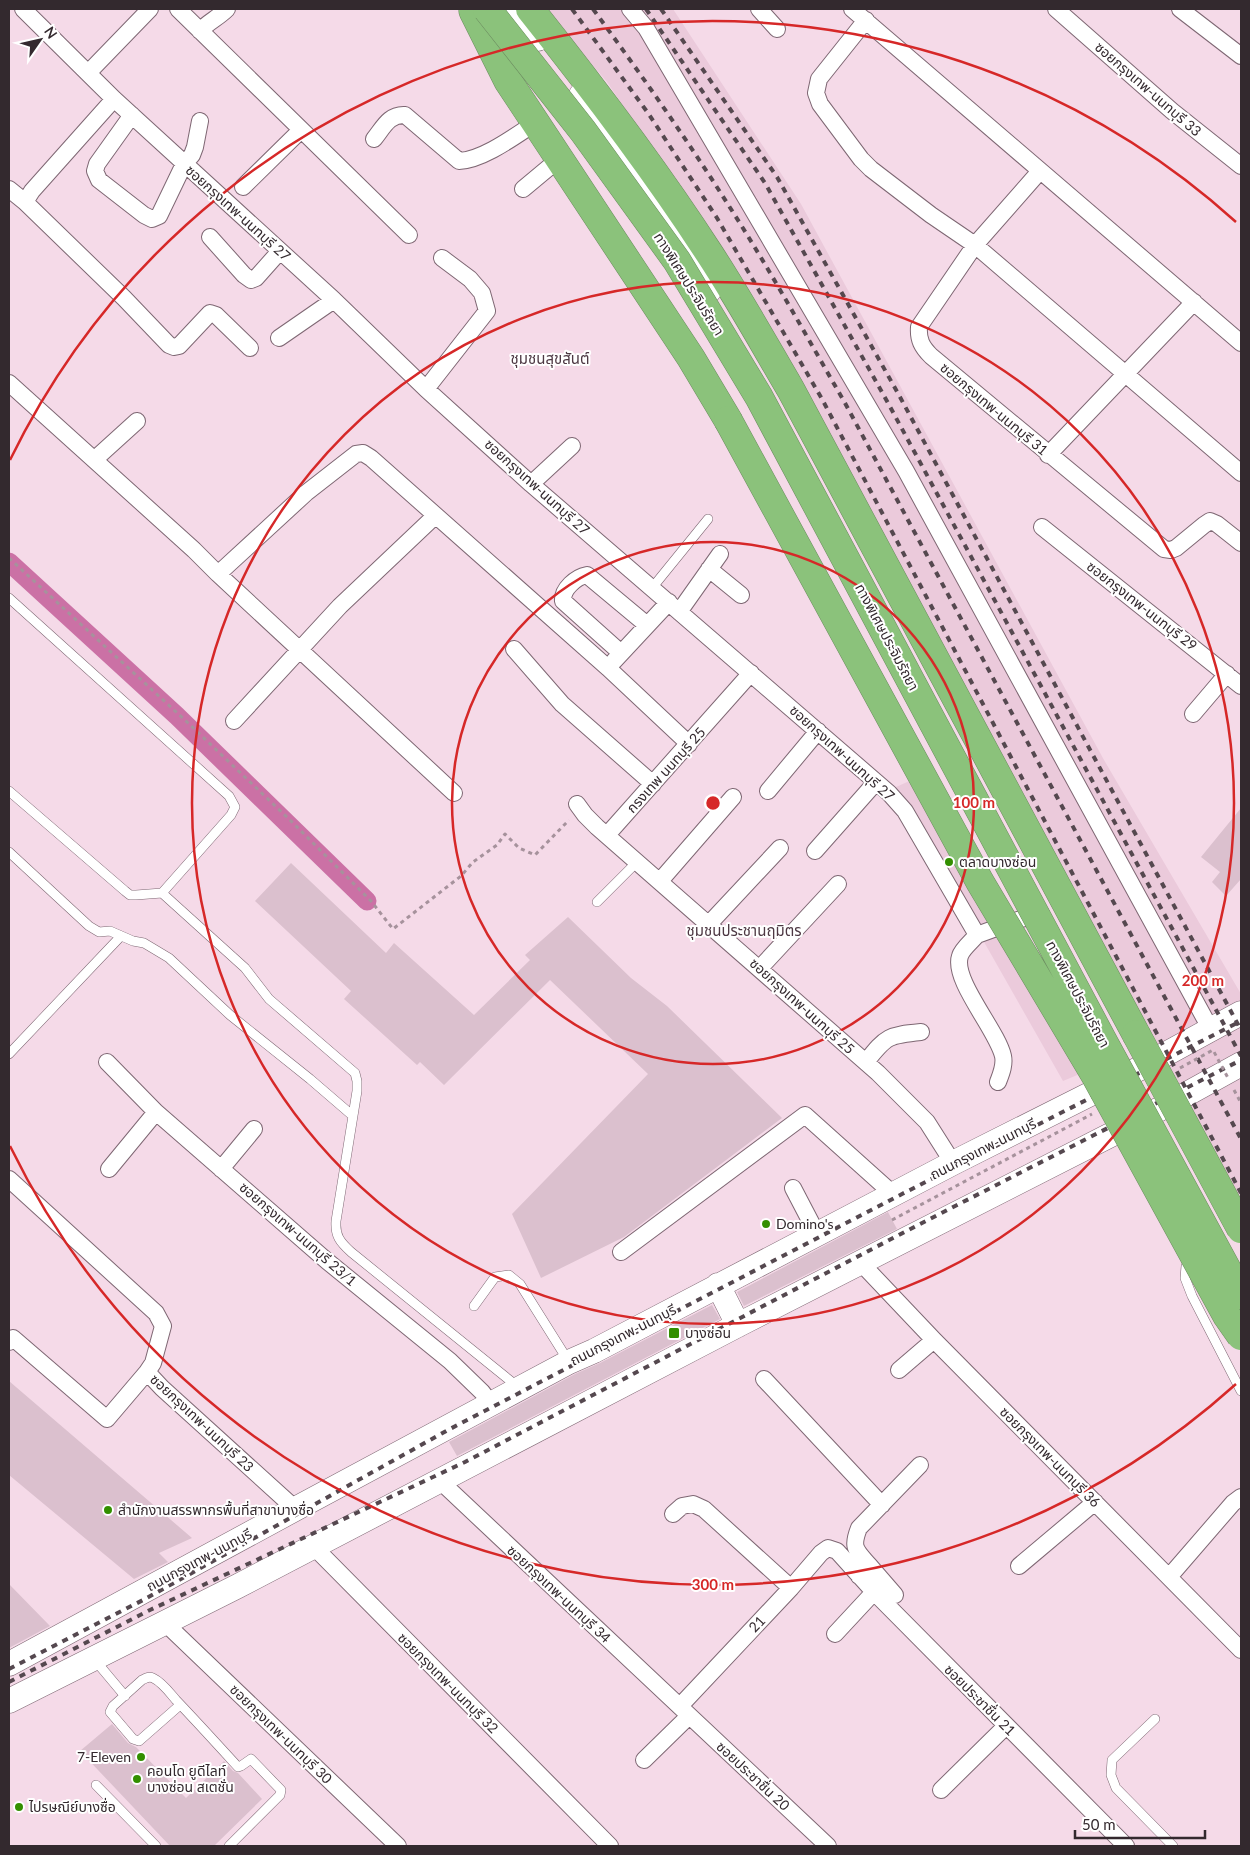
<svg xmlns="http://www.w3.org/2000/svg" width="1250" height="1855" font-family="Lato,'Noto Sans Thai',sans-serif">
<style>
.built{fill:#ebcadb}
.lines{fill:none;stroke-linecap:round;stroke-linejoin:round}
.canal{stroke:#cb71a5;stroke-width:19}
.building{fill:#dbc0ce}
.service-casing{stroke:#7e6773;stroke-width:10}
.minor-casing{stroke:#7e6773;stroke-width:18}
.secondary-casing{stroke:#7e6773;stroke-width:25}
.motorway-casing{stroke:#6c8c60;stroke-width:29}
.path{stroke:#a6929c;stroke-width:3;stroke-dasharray:4 4;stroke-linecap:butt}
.service{stroke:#fff;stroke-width:9}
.minor{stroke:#fff;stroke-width:16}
.secondary{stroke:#fff;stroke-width:24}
.motorway{stroke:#8bc27b;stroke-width:28}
.rail{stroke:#55484f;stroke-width:4;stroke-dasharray:6 6;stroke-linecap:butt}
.motorway-bridge-casing{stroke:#6c8c60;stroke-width:29;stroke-linecap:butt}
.path-bridge{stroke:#a6929c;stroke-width:3;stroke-dasharray:4 4;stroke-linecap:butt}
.motorway-bridge{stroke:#8bc27b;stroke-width:28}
.ring{fill:none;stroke:#d62828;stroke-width:2.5}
.poi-dot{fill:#338f00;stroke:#fff;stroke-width:2}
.labels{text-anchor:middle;stroke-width:4;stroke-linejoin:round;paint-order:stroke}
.street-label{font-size:14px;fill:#33292e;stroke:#fff}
.poi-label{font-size:14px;fill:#33292e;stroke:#fff;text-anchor:start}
.neighbourhood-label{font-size:15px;fill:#4d3843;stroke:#fff}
.centre{fill:#d62828;stroke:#fff;stroke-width:2.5}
.ring-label{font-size:15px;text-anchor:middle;font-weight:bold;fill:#d62828;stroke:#fff;stroke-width:4;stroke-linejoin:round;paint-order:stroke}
</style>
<rect width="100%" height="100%" fill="#f5dae8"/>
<!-- built -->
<path class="built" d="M545 9H673L801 204 1104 760 1241 994V1214L705 226 607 82Z
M914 779 1082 1073 1063 1081 896 787Z"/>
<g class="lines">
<!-- canal -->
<path class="canal" d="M9 562 177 716 367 901"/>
</g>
<!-- building -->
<path class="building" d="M1241 808V879L1226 896 1212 882 1220 872 1201 857Z
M291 863 386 953 394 943 474 1015 530 960 525 955 568 917 631 978 667 1006 782 1118 624 1237 541 1278 512 1214 648 1074 550 980 444 1085 420 1062 417 1065 344 999 351 991 255 901Z
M888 1212 897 1229 744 1306 737 1292Z
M712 1305 720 1319 457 1456 449 1442 575 1374 600 1363Z
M9 1381 192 1538 159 1553 168 1562 134 1579 9 1475Z
M9 1584 50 1626 9 1648Z
M112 1724 128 1743 136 1747 186 1798 224 1761 233 1771 238 1773 262 1799 214 1846H170L80 1751Z"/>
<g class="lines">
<defs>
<path id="service" d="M652 588 708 519
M9 598 229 796 235 807 231 815 162 893 136 895H130L125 891 9 791
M9 852 89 926 99 932 110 931 133 941 144 943 169 958 230 1015 310 1079 353 1116
M162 893 245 968 269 999 355 1073 357 1081V1091L336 1221C335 1236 340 1242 351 1252L518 1387
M597 902 638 861
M9 1054 121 936
M1191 1261 1186 1266 1185 1278 1192 1296 1241 1391
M474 1306 495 1277 509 1275 520 1284 569 1362
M94 1659 125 1696
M180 1705 139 1741 133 1739 110 1712 113 1706 142 1680C146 1678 149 1676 153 1678 162 1682 170 1693 176 1700 197 1722 217 1744 238 1767L241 1766 251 1759 281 1790 280 1795 229 1846
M1155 1719 1112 1760 1111 1775 1116 1788 1173 1846
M96 1785 156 1846"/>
<path id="minor" d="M23 9 114 99 334 300 426 389 531 484 889 793 905 811 977 935 1021 919 1041 914
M178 9 409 235
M630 9 646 28 906 471 1211 1030
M759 9 777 29
M852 9 1241 343
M1056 9 1172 111 1241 166
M1180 9 1241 56
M866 20 819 79 816 93 820 104 861 159 871 169 931 215 975 245 1241 473
M200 31C208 22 218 18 227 9
M88 73 150 9
M114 99 32 191 25 202 124 298 169 345 174 347 179 346 210 313 216 315 250 348
M132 115 97 164 95 171 99 180 144 215 152 219 159 216 184 164 192 155 195 147 200 121
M374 139C383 128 389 114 405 115L459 161C483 160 515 136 535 123
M1040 171 975 245 919 327C918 340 922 347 931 356L1164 549 1171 550 1176 548 1204 525 1210 521 1217 524 1241 543
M243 187 301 130
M9 189 25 202
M523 189 559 159
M210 237 244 275 251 280 256 278 280 251
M279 338 334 300
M9 383 194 550 218 574 454 793
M426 389 487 311 482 293 470 279 442 258
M1048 455 1194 302
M94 460 137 421
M531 484 572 446
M1042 527 1241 686
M709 569 741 595
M218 574 306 493 356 454 363 453 371 458 608 668 689 744
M679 612 720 554
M514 649 562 704 653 784
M621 653 563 601C562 589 576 577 587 575L647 625
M614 661 669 602
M1193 714 1227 674
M234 721 340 606 435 516
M768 791 818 731
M577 804 585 815 597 827 878 1073 927 1122 953 1163
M607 835 751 673
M815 851 876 782
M660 881 733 797
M709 924 780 848
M977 935C972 941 962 949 960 956 952 980 997 1030 1003 1056 1005 1065 1001 1074 998 1082
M760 968 838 884
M107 1062 156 1112 327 1261 450 1361 482 1392 491 1404
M866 1062C886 1036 889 1035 921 1032
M109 1169 156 1112
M221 1169 254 1129
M9 1179 156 1313 163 1326 153 1363 147 1372 162 1388 290 1504 297 1508
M793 1188 817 1234
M621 1252 805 1115 893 1194
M860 1262 934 1340 1241 1650
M9 1342 13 1338 107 1419 147 1372
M899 1370 934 1340
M764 1379 882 1505
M439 1480 828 1846
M673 1514 682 1506 693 1504 704 1509 791 1588
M314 1547 610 1846
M869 1565 895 1595
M1019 1566 1095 1502
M859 1576 869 1565C856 1550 851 1548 859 1528L920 1465
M1169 1577 1233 1503 1241 1497
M164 1622 398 1846
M835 1634 874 1592
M680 1706 791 1588 821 1553 828 1548 837 1551 874 1592 1126 1846
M644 1760 689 1716
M941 1790 1006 1726"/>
<path id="secondary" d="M513 9 538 39
M581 95 691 256 709 291
M718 1285 738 1325
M9 1664 297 1508 569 1362 594 1351 953 1163 1120 1079 1241 1013
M9 1701 238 1586 738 1325 1138 1121 1241 1064"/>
<path id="motorway" d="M530 9C593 88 654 168 709 253 738 297 764 344 791 390L1136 1034
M473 11 508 81 691 358 728 420"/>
</defs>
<!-- service casing -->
<use href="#service" class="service-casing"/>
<!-- minor casing -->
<use href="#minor" class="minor-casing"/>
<!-- secondary casing -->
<use href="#secondary" class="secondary-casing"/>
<!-- motorway casing -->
<use href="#motorway" class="motorway-casing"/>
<!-- path -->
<path class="path" d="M9 558 187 722 290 820 371 901 393 929 461 876 473 862 497 845 505 834 519 848 535 855 569 820
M1234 1090 1241 1103"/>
<!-- service -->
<use href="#service" class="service"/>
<!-- minor -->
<use href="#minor" class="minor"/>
<!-- secondary -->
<use href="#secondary" class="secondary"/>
<!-- motorway -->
<use href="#motorway" class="motorway"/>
<!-- rail -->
<path class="rail" d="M572 9 648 113 717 218 822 399 1241 1193
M593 9C640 73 686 138 729 206 770 270 807 337 845 403L1241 1139
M646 9 765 183 888 403 1241 1056
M661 9 777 177 900 397 1241 1030
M9 1669 145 1599 448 1430 902 1194 1241 1021
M9 1682 150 1610 465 1462 918 1225 1241 1060"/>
<defs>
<path id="motorway-bridge" d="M487 9 583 131 677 261 759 397 1102 1039 1241 1295
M728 420 980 882 1095 1075 1227 1316 1241 1336
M1136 1034 1241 1229"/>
</defs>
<!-- motorway-bridge casing -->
<use href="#motorway-bridge" class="motorway-bridge-casing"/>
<!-- path-bridge -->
<path class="path-bridge" d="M1180 1068 1213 1050 1228 1078
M892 1220 1092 1114"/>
<!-- motorway-bridge -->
<use href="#motorway-bridge" class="motorway-bridge"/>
</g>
<!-- distance rings -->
<g class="ring">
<circle cx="713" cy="803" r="261"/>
<circle cx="713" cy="803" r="521"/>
<path d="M1236 1384A782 782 0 0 1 10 1146M10 460A782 782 0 0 1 1236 222"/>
</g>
<!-- markers -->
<g class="poi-dot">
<circle cx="949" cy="862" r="5"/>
<circle cx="766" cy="1224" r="5"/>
<rect x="668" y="1327" width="12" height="12" rx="2.5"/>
<circle cx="108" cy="1510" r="5"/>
<circle cx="141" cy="1757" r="5"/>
<circle cx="137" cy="1779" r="5"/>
<circle cx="19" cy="1807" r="5"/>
</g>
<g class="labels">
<!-- street labels -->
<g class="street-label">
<text transform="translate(1148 89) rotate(41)" y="5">ซอยกรุงเทพ-นนทบุรี 33</text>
<text transform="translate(238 213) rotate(42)" y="5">ซอยกรุงเทพ-นนทบุรี 27</text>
<text transform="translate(689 284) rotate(58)" y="5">ทางพิเศษประจิมรัถยา</text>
<text transform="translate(994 409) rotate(40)" y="5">ซอยกรุงเทพ-นนทบุรี 31</text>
<text transform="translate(537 487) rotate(42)" y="5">ซอยกรุงเทพ-นนทบุรี 27</text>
<text transform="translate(1142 606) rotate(38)" y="5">ซอยกรุงเทพ-นนทบุรี 29</text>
<text transform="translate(887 637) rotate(62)" y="5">ทางพิเศษประจิมรัถยา</text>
<text transform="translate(842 753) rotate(42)" y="5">ซอยกรุงเทพ-นนทบุรี 27</text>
<text transform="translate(666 770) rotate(-48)" y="5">กรงเทพ นนทบุรี 25</text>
<text transform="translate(1078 994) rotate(62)" y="5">ทางพิเศษประจิมรัถยา</text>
<text transform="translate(802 1006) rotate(42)" y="5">ซอยกรุงเทพ-นนทบุรี 25</text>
<text transform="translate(983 1149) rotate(-27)" y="5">ถนนกรุงเทพ-นนทบุรี</text>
<text transform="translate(298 1234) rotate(41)" y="5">ซอยกรุงเทพ-นนทบุรี 23/1</text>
<text transform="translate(623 1335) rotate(-27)" y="5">ถนนกรุงเทพ-นนทบุรี</text>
<text transform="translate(202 1423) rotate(43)" y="5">ซอยกรุงเทพ-นนทบุรี 23</text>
<text transform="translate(1050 1457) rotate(45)" y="5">ซอยกรุงเทพ-นนทบุรี 36</text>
<text transform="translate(199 1560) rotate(-28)" y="5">ถนนกรุงเทพ-นนทบุรี</text>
<text transform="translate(559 1594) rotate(43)" y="5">ซอยกรุงเทพ-นนทบุรี 34</text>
<text transform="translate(757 1624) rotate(-47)" y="5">21</text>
<text transform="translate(448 1683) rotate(45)" y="5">ซอยกรุงเทพ-นนทบุรี 32</text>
<text transform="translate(980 1700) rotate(45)" y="5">ซอยประชาชื่น 21</text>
<text transform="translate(281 1734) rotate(44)" y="5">ซอยกรุงเทพ-นนทบุรี 30</text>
<text transform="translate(753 1776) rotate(43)" y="5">ซอยประชาชื่น 20</text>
</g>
<!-- poi labels -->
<g class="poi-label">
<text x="959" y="867">ตลาดบางซ่อน</text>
<text x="776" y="1229">Domino's</text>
<text x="685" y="1338">บางซ่อน</text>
<text x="118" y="1515">สำนักงานสรรพากรพื้นที่สาขาบางซื่อ</text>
<text x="131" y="1762" text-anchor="end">7-Eleven</text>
<text x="147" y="1776">คอนโด ยูดีไลท์<tspan x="147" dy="16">บางซ่อน สเตชั่น</tspan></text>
<text x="29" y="1812">ไปรษณีย์บางซื่อ</text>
</g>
<!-- neighbourhood labels -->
<g class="neighbourhood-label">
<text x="550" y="364">ชุมชนสุขสันต์</text>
<text x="744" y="936">ชุมชนประชานฤมิตร</text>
</g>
</g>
<circle cx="713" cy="803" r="8" class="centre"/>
<g class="ring-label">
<text x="974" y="808">100 m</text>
<text x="1203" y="986">200 m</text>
<text x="713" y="1590">300 m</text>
</g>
<!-- border -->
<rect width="1250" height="1855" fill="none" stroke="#33292e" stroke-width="20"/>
<!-- north arrow -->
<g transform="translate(40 40) rotate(56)" stroke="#ffffff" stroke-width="4" paint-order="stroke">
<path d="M0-4L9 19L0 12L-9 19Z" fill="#33292e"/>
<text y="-8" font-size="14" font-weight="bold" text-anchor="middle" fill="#33292e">N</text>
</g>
<!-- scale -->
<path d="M1075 1830v8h130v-8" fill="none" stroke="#33292e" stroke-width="2.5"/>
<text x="1082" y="1830" font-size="15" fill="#33292e" stroke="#ffffff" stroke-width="4" paint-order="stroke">50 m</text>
</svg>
